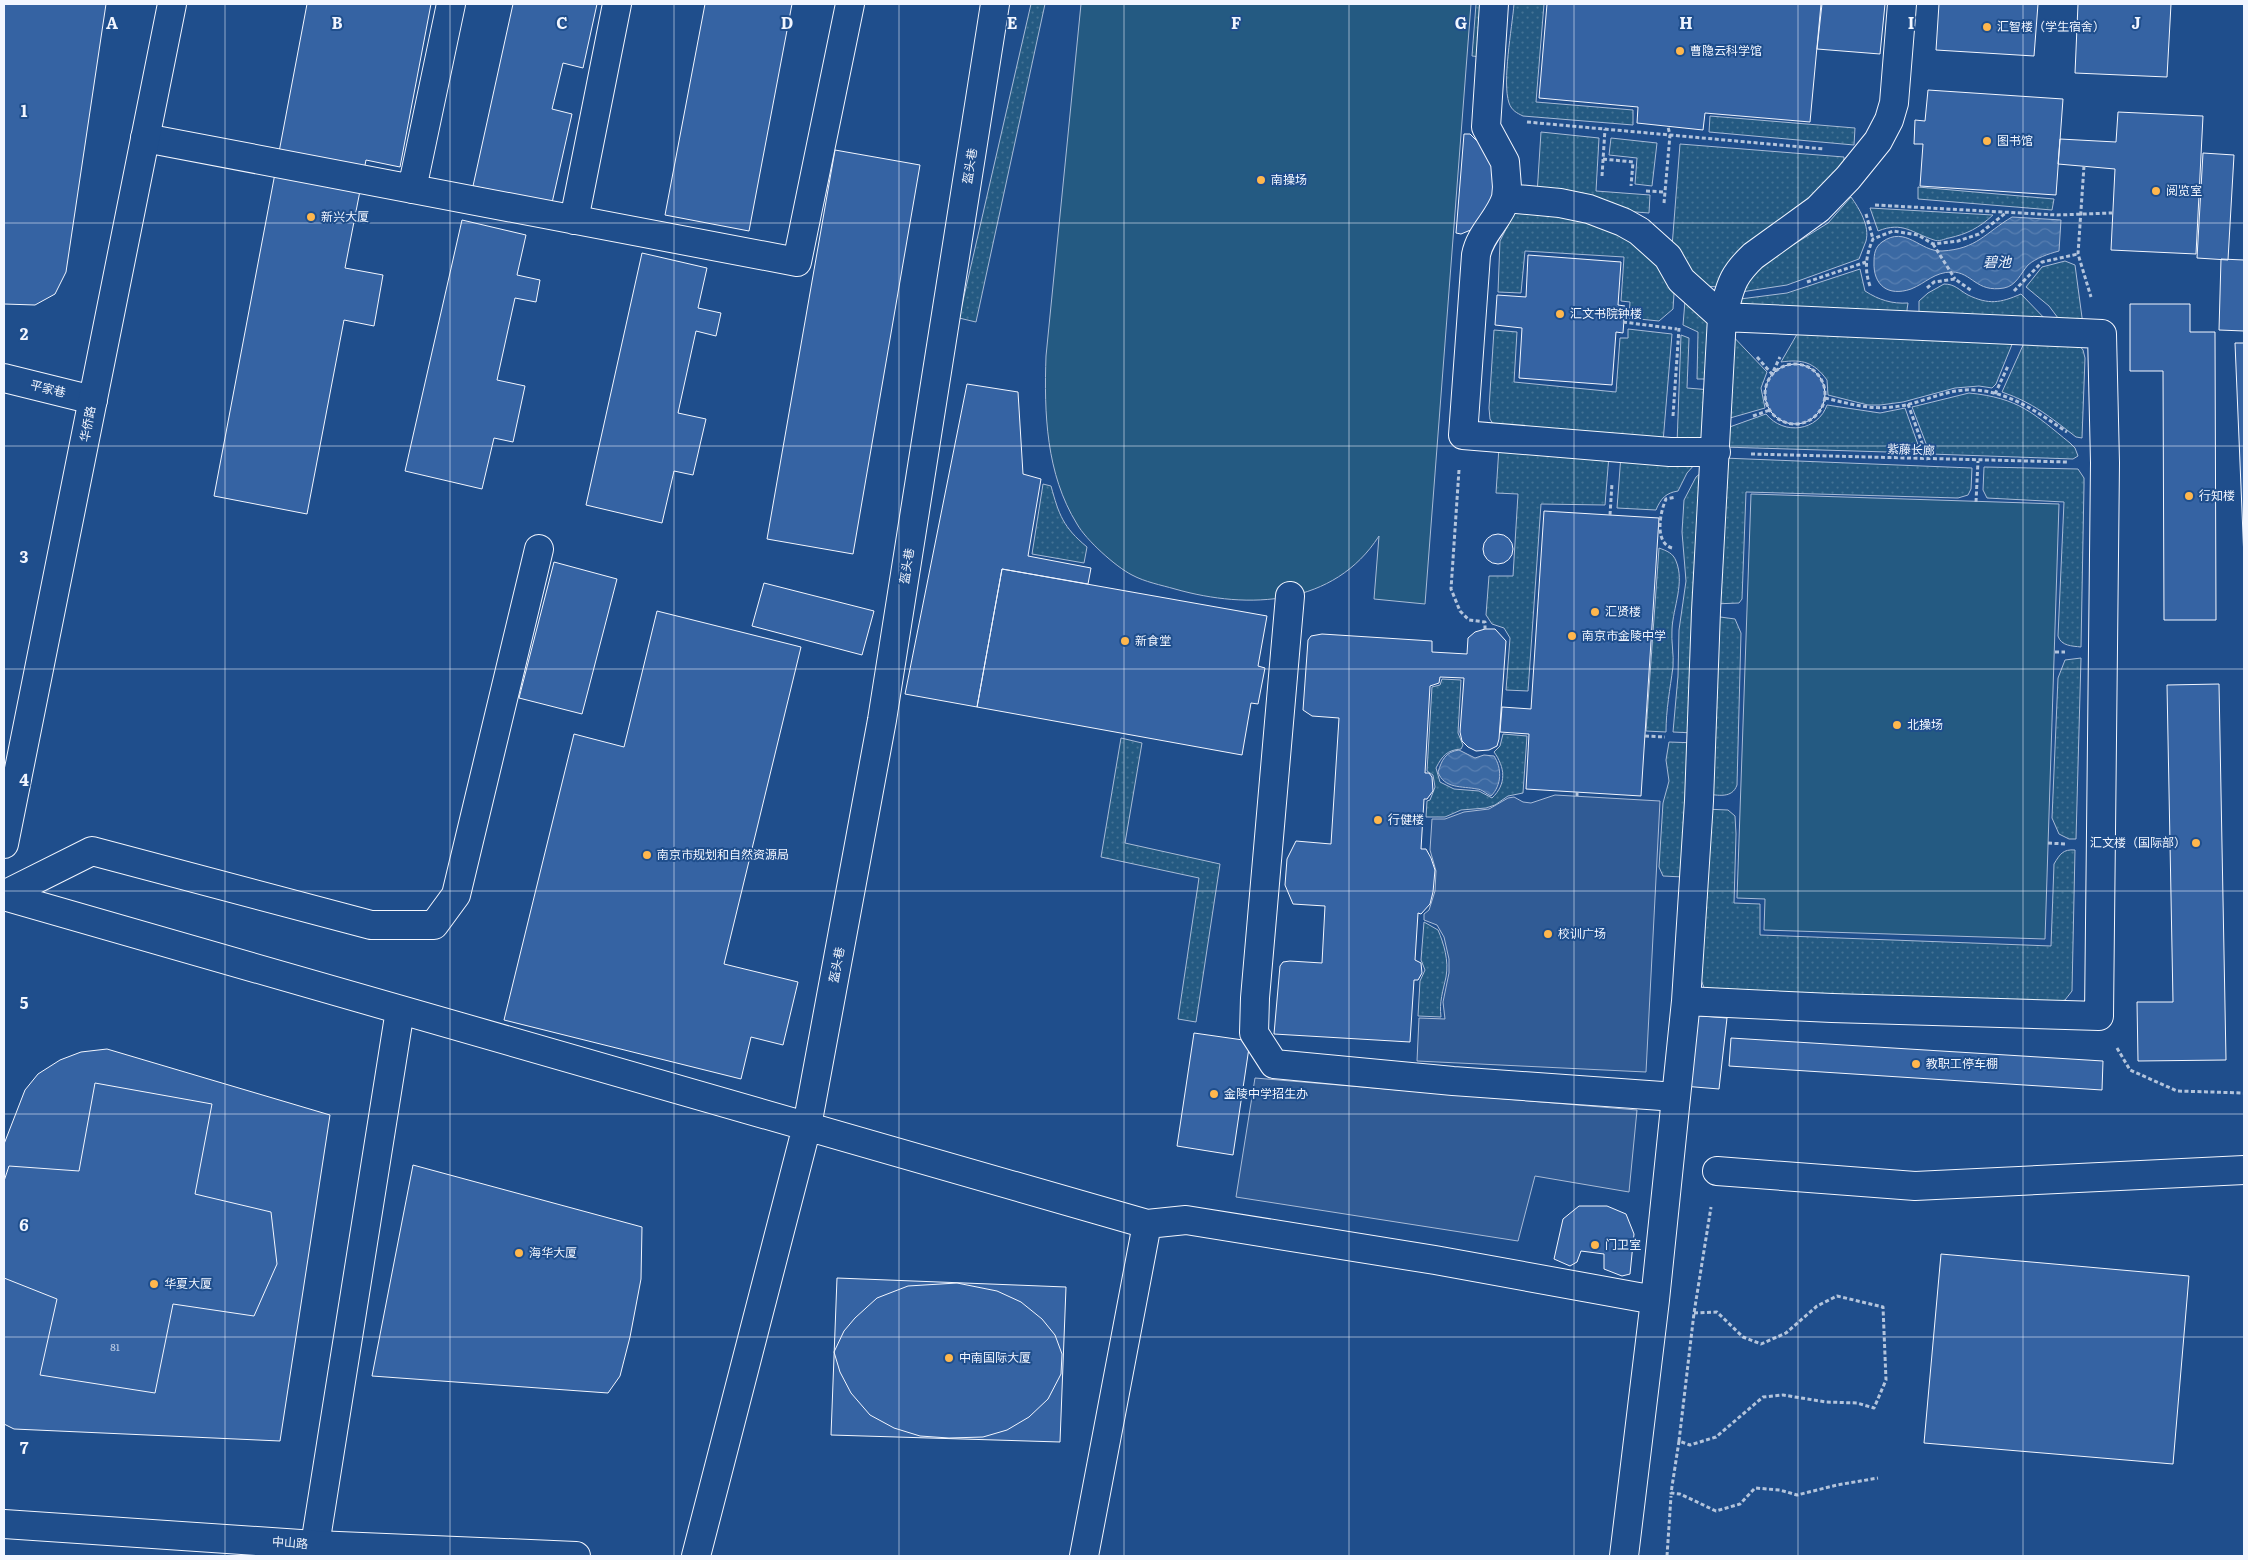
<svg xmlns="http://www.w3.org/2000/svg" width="2248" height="1560" font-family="Literata,'Noto Sans SC',serif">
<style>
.grass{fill:url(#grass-dots);stroke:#a8bbd7}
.pitch{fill:#245a82;stroke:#a8bbd7}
.parking{fill:#305b95;stroke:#a8bbd7}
.water{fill:url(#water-waves);stroke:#a8bbd7}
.building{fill:#3563a3;stroke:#f2f6ff}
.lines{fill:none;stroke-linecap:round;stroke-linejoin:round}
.minor-casing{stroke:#f2f6ff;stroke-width:30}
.major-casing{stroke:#f2f6ff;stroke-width:30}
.path{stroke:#b3c4dc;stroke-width:3;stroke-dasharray:4 2.5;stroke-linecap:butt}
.minor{stroke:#1f4e8c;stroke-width:28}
.major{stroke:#1f4e8c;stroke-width:28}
.grid{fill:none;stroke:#f2f6ff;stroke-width:1;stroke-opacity:0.55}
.poi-dot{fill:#ffb74d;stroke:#1f4e8c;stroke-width:2}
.labels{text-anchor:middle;stroke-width:4;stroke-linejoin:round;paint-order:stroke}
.number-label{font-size:10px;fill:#c3d1e8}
.poi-label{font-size:12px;fill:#f2f6ff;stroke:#1f4e8c;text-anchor:start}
.street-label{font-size:12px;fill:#f2f6ff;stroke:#1f4e8c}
.water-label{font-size:14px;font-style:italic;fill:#f2f6ff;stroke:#1f4e8c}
.grid-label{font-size:16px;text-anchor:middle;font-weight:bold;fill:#f2f6ff;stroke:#1f4e8c;stroke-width:4;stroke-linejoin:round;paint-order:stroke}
</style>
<defs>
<pattern id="grass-dots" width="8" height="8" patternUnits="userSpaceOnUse" patternTransform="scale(1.25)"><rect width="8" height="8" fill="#245a82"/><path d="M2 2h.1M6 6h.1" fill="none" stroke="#447295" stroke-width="1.8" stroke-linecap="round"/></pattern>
<pattern id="water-waves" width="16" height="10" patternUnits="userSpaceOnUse" patternTransform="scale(1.25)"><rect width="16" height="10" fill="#3b69a3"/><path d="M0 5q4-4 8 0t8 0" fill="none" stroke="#587fb1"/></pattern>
</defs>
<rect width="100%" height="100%" fill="#1f4e8c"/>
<!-- grass -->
<path class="grass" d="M1031 4H1045L976 322 959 318Z
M1476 4H1486L1482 57 1472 56Z
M1514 4H1544L1536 102 1633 110V125L1523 116C1517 113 1512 111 1509 103 1502 82 1512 28 1514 4Z
M1710 116 1855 128 1854 145 1709 132Z
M1541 132 1599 138 1596 191 1650 195 1649 213 1610 210 1537 194Z
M1611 138 1657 143 1652 186 1635 184 1637 158 1609 155Z
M1680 144 1844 157 1843 174 1722 287 1699 286 1672 247Z
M1918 187 2054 199 2052 210 1918 199Z
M1851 197C1859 208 1870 226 1866 241 1864 247 1861 253 1859 259L1787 285 1741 292 1756 268 1828 223Z
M1870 208 1993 215C1979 228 1967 234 1949 238 1944 239 1939 242 1934 240 1912 233 1903 221 1878 231Z
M1513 210 1573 217 1625 235 1675 278 1673 309 1659 321 1629 318 1630 302 1621 301 1624 257 1525 251 1521 293 1498 292 1500 241 1512 217Z
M2065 261 2075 265 2083 325 2064 326 2049 306 2026 287 2042 267Z
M1860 269 1865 291C1879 300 1892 304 1908 303L1906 317 1737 307 1740 299 1787 293Z
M1944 284C1955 284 1959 290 1968 295 1989 305 2000 303 2021 294L2050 324 1919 319V301L1928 293Z
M1685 301 1715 318 1711 379H1697L1698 332 1683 325Z
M1628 329 1672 334 1663 442 1493 424 1490 419 1489 408 1494 330 1517 332 1514 382 1616 392 1620 338H1628Z
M1800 329 2013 342 1996 384 1992 388 1979 386 1955 388 1903 402 1880 405H1868L1828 395 1827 380C1814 362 1802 359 1781 362Z
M1727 330 1767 372 1761 388 1765 408 1723 420Z
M1681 335 1689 338 1687 388 1711 390 1708 445 1677 444Z
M2024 343 2079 345 2083 350 2085 358 2082 438 2076 437C2050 417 2034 403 2002 392Z
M1969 393C2019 398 2033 413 2070 443L2075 448 2078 456 2073 459 1930 454 1912 407Z
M1827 405 1880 413 1905 408 1921 453 1722 447 1724 429 1766 414C1784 436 1818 431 1827 405Z
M1499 447 1609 455 1605 505 1541 504 1528 691 1506 690 1510 638 1504 628 1492 624 1486 615 1489 576H1513L1518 494 1496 493Z
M1621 455 1695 464 1687 473 1678 491C1666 493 1661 498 1656 510L1617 508Z
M1723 458 1972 468 1971 489 1968 495 1958 498 1746 492 1742 599 1739 603 1713 604Z
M1984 467 2078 469 2084 478V485L2081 647C2072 646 2061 646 2058 636L2064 502 1987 498 1983 490Z
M1702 472 1694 733 1673 732 1678 676 1679 630 1686 581 1682 532 1684 500 1696 477Z
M1043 484 1051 486C1059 515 1063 527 1087 547L1084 563 1032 554Z
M1659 548C1667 551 1673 553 1676 561 1685 582 1673 608 1672 629 1671 642 1674 654 1673 667 1670 689 1666 710 1666 732L1646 731Z
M1713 616 1735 619 1741 633 1737 785C1732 799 1718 795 1706 794Z
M2081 658 2076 839H2069L2059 834 2052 818 2058 678 2065 660Z
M1442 679 1461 680 1458 733 1463 745 1461 749C1447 750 1442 756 1436 768L1440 782 1454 789 1479 791 1492 798C1507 784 1505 767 1494 752L1500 746 1503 734 1527 736 1523 793 1508 796 1495 805 1486 808 1461 810 1445 817H1426L1427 801 1430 800 1435 787 1433 775 1427 771 1432 687 1440 685Z
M1121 738 1142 743 1125 843 1220 864 1196 1022 1178 1019 1199 878 1101 857Z
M1669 742 1698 743 1683 877 1663 876 1659 867 1663 803 1669 781 1666 760Z
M1704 809 1728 810 1735 816 1736 834 1734 903 1760 904V935L2051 946 2054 864C2060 854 2063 849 2075 850L2072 991 2065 1000 2054 1003 1705 990 1701 980Z
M1424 922 1438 930C1444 944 1449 961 1446 977 1443 991 1439 1002 1441 1017L1418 1016 1420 981 1425 970 1421 960Z"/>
<!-- pitch -->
<path class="pitch" d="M1081 4H1471L1425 604 1374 599 1379 536C1334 606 1249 610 1175 589 1161 585 1145 582 1132 575 1116 567 1086 540 1077 524 1046 474 1044 413 1046 356Z
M1751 494 2059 504 2045 939 1764 930 1765 899 1737 898Z"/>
<!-- parking -->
<path class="parking" d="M1555 795 1660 801 1646 1072 1417 1061 1419 1018 1445 1019 1443 1002 1449 973V959L1444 937 1437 925 1424 920V914L1429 910 1435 891 1436 871 1430 850 1432 819H1445L1464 812 1489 809 1508 798 1514 797 1523 802 1531 803Z
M1255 1078 1637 1110 1629 1192 1535 1176 1518 1241 1236 1197Z"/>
<!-- water -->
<path class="water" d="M2012 217 2061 220 2059 251C2048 254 2036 258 2028 265 2021 273 2016 286 2004 288 1976 293 1972 272 1952 272 1934 272 1926 283 1911 289 1888 297 1873 285 1874 262 1874 254 1875 247 1882 242 1906 225 1920 252 1942 251 1977 249 1985 233 2012 217Z
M1459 750 1475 758 1484 755 1494 756C1502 768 1502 785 1491 796 1486 794 1482 789 1477 789 1462 786 1444 789 1438 772 1442 760 1445 752 1459 750Z"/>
<!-- building -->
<path class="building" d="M4 4H106L66 272 55 294 35 305 4 304Z
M307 4H431L400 167 366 160 345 268 383 275 374 326 344 320 307 514 214 496Z
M513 4H597L583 68 563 63 552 109 572 114 552 203 473 186Z
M705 4H792L749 231 665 215Z
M1547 4H1821L1810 122 1705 113 1703 130 1637 123 1638 107 1539 98Z
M1822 4H1885L1880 54 1817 49Z
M1939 4H2038L2034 56 1936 50Z
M2078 4H2171L2167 77 2075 73Z
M1928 90 2063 99 2056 195 1920 186 1923 144H1914L1915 120 1925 121Z
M2118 112 2203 116 2196 254 2111 250 2115 169 2058 164 2060 139 2116 142Z
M1464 134H1470L1483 147 1503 186 1473 229 1461 234 1456 233Z
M835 150 920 165 853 554 767 539Z
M2203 153 2234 155 2228 260 2197 258Z
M462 220 526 235 517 275 540 280 536 302 515 298 497 380 525 386 513 442 494 438 482 489 405 471Z
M642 253 707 268 698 308 721 313 716 336 696 331 678 413 706 419 693 475 674 471 662 523 586 505Z
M1528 255 1621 262 1618 305 1625 306 1623 333 1616 332 1612 385 1519 378 1522 328 1495 325 1497 295 1526 297Z
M2221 259 2244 260V331L2219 330Z
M2130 304H2190V332H2215L2216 620H2164L2163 371H2130Z
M2235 343H2244V559Z
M1765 394a30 30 0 1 1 60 0a30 30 0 1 1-60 0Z
M967 384 1018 392 1023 474 1041 479 1028 556 1091 568 1088 584 1002 569 977 707 905 694Z
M1544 511 1659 518 1641 796 1526 789 1529 734 1500 732 1502 707 1531 709Z
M1483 549a15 15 0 1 1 30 0a15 15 0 1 1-30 0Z
M554 562 617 579 582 714 519 698Z
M1002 569 1267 616 1258 666 1265 668 1258 704 1251 703 1242 755 977 707Z
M764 583 874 611 862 655 752 626Z
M657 611 801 647 724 964 798 982 783 1045 751 1037 741 1079 504 1020 574 734 624 747Z
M1485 629H1495L1506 641 1499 739 1497 746 1489 750 1476 751 1468 747 1462 741 1460 732 1464 678 1440 677 1439 683 1430 686 1425 773H1429L1432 777 1433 791 1427 799H1424L1421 849H1426L1431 858 1435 870 1433 892 1430 904 1421 914 1418 913 1415 960 1421 963 1422 973 1418 980H1414L1410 1042 1274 1034 1280 966 1283 962 1290 961 1322 963 1325 906 1293 904 1285 885 1287 859 1296 841 1331 844 1339 718 1312 716 1303 710 1308 640 1311 636 1322 634 1432 641V652L1467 654 1468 638 1475 632Z
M2219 684 2226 1060 2138 1061 2137 1002H2173L2167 685Z
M1690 1015 1727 1018 1719 1089 1683 1086Z
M1194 1033 1250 1041 1233 1155 1177 1146Z
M1731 1038 2103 1061 2102 1090 1729 1066Z
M107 1049 330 1115 280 1441 14 1429 4 1424V1144L25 1090 38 1074 60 1060 81 1052Z
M95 1083 212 1104 195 1194 271 1212 277 1264 254 1316 173 1304 155 1393 40 1375 57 1299 4 1278V1181L9 1166 79 1171Z
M413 1165 642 1227 641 1279 630 1337 620 1376 608 1393 372 1376Z
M1579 1206H1607L1626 1214 1634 1234 1630 1274 1622 1276 1604 1269V1254L1581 1251 1577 1262 1570 1266 1554 1259 1563 1219Z
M1941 1254 2189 1276 2173 1464 1924 1443Z
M837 1278 1066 1287 1060 1442 831 1435Z
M957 1283 997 1291 1021 1302 1042 1319 1055 1335 1062 1354 1061 1374 1048 1399 1029 1417 1007 1430 983 1437 949 1438 920 1436 894 1428 870 1415 851 1393 840 1372 834 1352 844 1331 855 1318 877 1298 908 1286Z"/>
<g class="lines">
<defs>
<path id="minor" d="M1494 4 1486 127 1505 162 1507 187 1506 198 1560 203 1589 209 1623 222 1639 231 1668 257 1681 280 1722 317 1706 611 1699 801 1686 1001 1655 1300 1624 1556
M145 138 797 262 850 4
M412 189 451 4
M1506 198C1499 220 1480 233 1476 255L1463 435 1670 452H1716
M574 220 617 4
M4 378 93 400
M1290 596 1255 998 1254 1033 1274 1064 1453 1081 1676 1097
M4 895 92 851 371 925H434L456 895 539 549
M4 896 1147 1224 1084 1556
M1686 1001 1832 1008 2099 1016 2105 463 2102 334 1722 317C1731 288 1729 279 1753 256L1818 209 1848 178 1878 141 1889 120 1894 103 1902 4
M1717 1171 1915 1186 2244 1170
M1147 1224 1186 1220 1435 1260 1655 1300
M315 1545 400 1010
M696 1556 807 1126 882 720 995 4"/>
<path id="major" d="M4 844 172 4
M4 1524 315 1545 576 1556"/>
</defs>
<!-- minor casing -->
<use href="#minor" class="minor-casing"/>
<!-- major casing -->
<use href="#major" class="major-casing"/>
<!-- path -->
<path class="path" d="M1527 122 1824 149
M1603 159 1633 162 1631 186
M2084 166 2078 254 2091 297
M1602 176 1605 129
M1646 191 1665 192
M1664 203 1670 135 1668 127
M1875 205 2057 215 2112 213
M1866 214 1873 239
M1933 244 1955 279
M1807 282 1866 262
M1870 286C1864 269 1866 255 1873 239L1893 231 1918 235 1933 244 1958 241 1979 234 2007 212
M1927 288 1934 282 1955 279 1972 291
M2014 291 2042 262 2078 254
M1623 322 1677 329
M1757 357 1772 374 1780 357
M1765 394a30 30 0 1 1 60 0a30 30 0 1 1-60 0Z
M1995 394 2008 366
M1825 398C1847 403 1869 410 1892 407 1920 405 1946 388 1974 390 2011 392 2038 413 2067 432
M1908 404 1928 460
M1673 416 1679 328
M1753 416 1770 410
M1751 454 2067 462
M1459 470 1451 589 1460 611 1469 620 1485 622V629
M1976 502 1978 461
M1610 515 1612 483
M1672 548C1654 543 1660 512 1666 499L1676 497
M2055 652H2065
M1645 736 1665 737
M1577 796V792
M2048 843 2065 844
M2117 1048 2130 1070 2177 1091 2244 1093
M1694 1313 1717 1312 1743 1337 1761 1344 1786 1333 1817 1306 1837 1296 1883 1307 1886 1380 1874 1408 1857 1403 1826 1402 1783 1395 1763 1397 1716 1437 1690 1445 1679 1441 1694 1313 1711 1207
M1679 1441 1671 1493 1680 1494 1716 1511 1740 1504 1755 1488 1780 1490 1797 1495 1837 1485 1878 1478
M1667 1556 1671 1496"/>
<!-- minor -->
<use href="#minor" class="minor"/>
<!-- major -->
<use href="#major" class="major"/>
</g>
<!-- grid -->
<path class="grid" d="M225 4V1556M450 4V1556M674 4V1556M899 4V1556M1124 4V1556M1349 4V1556M1574 4V1556M1798 4V1556M2023 4V1556M4 223H2244M4 446H2244M4 669H2244M4 891H2244M4 1114H2244M4 1337H2244"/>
<!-- markers -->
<g class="poi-dot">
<circle cx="1987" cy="27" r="5"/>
<circle cx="1680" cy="51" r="5"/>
<circle cx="1987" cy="141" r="5"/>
<circle cx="1261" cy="180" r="5"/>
<circle cx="2156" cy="191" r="5"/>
<circle cx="311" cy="217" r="5"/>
<circle cx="1560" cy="314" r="5"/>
<circle cx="2189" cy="496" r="5"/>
<circle cx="1595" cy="612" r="5"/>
<circle cx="1572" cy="636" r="5"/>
<circle cx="1125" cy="641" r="5"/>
<circle cx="1897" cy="725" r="5"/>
<circle cx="1378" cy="820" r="5"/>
<circle cx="2196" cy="843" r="5"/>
<circle cx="647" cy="855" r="5"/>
<circle cx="1548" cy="934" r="5"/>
<circle cx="1916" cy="1064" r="5"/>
<circle cx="1214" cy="1094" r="5"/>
<circle cx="1595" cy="1245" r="5"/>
<circle cx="519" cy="1253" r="5"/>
<circle cx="154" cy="1284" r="5"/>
<circle cx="949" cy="1358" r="5"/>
</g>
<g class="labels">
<!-- number labels -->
<g class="number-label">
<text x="115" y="1351">81</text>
</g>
<!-- poi labels -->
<g class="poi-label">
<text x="1997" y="31">汇智楼（学生宿舍）</text>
<text x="1690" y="55">曹隐云科学馆</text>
<text x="1997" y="145">图书馆</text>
<text x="1271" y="184">南操场</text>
<text x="2166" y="195">阅览室</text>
<text x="321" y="221">新兴大厦</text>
<text x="1570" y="318">汇文书院钟楼</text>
<text x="2199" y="500">行知楼</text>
<text x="1605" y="616">汇贤楼</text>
<text x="1582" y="640">南京市金陵中学</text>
<text x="1135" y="645">新食堂</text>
<text x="1907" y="729">北操场</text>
<text x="1388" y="824">行健楼</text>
<text x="2186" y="847" text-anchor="end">汇文楼（国际部）</text>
<text x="657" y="859">南京市规划和自然资源局</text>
<text x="1558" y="938">校训广场</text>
<text x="1926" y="1068">教职工停车棚</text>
<text x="1224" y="1098">金陵中学招生办</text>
<text x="1605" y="1249">门卫室</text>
<text x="529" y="1257">海华大厦</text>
<text x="164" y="1288">华夏大厦</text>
<text x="959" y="1362">中南国际大厦</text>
</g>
<!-- street labels -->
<g class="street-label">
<text transform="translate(970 166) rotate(-81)" y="4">盔头巷</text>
<text transform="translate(48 389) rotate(14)" y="4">平家巷</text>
<text transform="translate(88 424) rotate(-79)" y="4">华侨路</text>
<text transform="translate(1911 450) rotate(2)" y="4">紫藤长廊</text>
<text transform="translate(907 566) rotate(-81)" y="4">盔头巷</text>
<text transform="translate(837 965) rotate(-79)" y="4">盔头巷</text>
<text transform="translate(290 1543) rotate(4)" y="4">中山路</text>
</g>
<!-- water labels -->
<g class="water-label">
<text x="1997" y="267">碧池</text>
</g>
</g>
<g class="grid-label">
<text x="112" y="29">A</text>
<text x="337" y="29">B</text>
<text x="562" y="29">C</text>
<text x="787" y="29">D</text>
<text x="1012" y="29">E</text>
<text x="1236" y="29">F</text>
<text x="1461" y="29">G</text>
<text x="1686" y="29">H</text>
<text x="1911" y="29">I</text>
<text x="2136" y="29">J</text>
<text x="24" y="117">1</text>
<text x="24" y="340">2</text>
<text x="24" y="563">3</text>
<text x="24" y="786">4</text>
<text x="24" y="1009">5</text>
<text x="24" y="1231">6</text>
<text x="24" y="1454">7</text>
</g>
<!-- border -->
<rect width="2248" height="1560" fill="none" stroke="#f2f6ff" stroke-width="10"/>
</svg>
